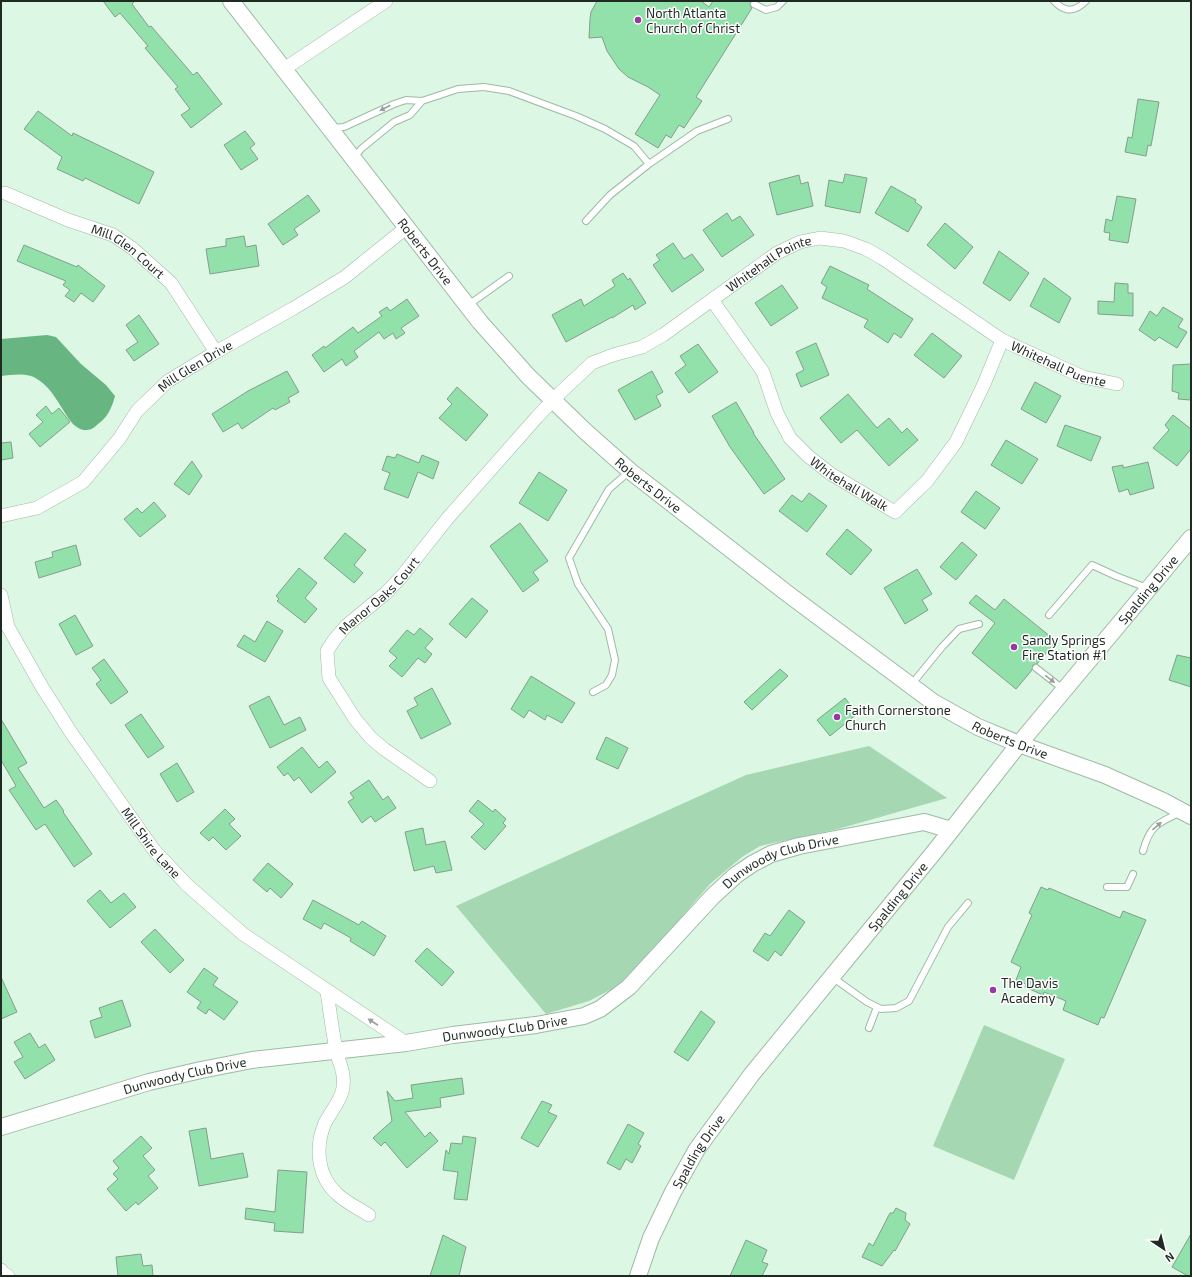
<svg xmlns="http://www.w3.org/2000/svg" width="1192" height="1277" font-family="'Exo 2',sans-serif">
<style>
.green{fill:#a4d7b2}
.water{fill:#67b681}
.building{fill:#92e1aa;stroke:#849e8b}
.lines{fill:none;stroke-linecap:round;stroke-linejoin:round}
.service-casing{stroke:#9fb9a5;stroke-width:8}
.minor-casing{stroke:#9fb9a5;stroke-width:14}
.tertiary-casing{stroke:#9fb9a5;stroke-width:18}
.service{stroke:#fff;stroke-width:6}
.minor{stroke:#fff;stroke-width:13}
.tertiary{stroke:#fff;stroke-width:16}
.oneway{fill:#9a9f9c}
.poi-dot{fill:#9639a2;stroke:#fff;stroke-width:1.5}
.labels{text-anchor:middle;stroke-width:3;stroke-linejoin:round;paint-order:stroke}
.poi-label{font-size:13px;fill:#1f2a22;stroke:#fff;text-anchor:start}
.street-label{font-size:13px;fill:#1f2a22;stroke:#fff}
</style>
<rect width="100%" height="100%" fill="#dcf7e3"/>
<!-- green -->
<path class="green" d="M869 746 947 798 838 829 760 846 742 857 710 884 637 969 612 989 589 1001 546 1014 456 906 746 775Z
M984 1025 1065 1059 1014 1180 933 1146Z"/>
<!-- water -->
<path class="water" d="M47 335 56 337 81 364 106 385 115 396C112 408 107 418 98 424 95 427 91 430 87 430 82 431 76 427 73 424 61 410 54 389 37 379 27 372 12 375 1 376V339Z"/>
<!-- building -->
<path class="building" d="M103 1H135L132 4 149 27 151 26 193 75 197 72 222 104 191 128 181 115 190 109 175 89 178 87 145 48 148 46 120 13 115 17Z
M597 1H701L709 7 713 1H751L750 5 752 8 696 97 702 101 684 128 679 125 671 138 666 135 658 148 635 134 660 95 648 87 628 77 619 69 607 51 602 37 589 38 590 19 591 12Z
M1138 99 1159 102 1151 146 1148 145 1146 156 1125 152 1128 137 1132 138Z
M38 111 72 136 73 133 154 172 139 204 85 178 83 181 57 169 62 157 24 129Z
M245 131 255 144 250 148 258 159 241 170 224 145Z
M845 174 867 178 860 213 825 206 829 180 843 183Z
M799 175 801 184 808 182 813 206 777 215 769 183Z
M891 186 916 200 915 202 922 207 908 232 875 213Z
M308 195 320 211 294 229 298 235 283 245 268 224Z
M1117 196 1136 199 1128 243 1109 240 1110 233 1104 232 1106 219 1112 221Z
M727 213 732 221 740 216 754 235 722 257 703 230Z
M945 223 973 247 955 269 927 245Z
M244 236 246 247 256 245 259 266 210 274 206 249 226 246V239Z
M673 243 684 259 692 254 704 270 672 292 653 265 660 260 656 255Z
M24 245 77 267 78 265 105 286 93 302 81 293 74 302 65 296 70 290 63 285 66 281 17 261Z
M999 251 1029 273 1010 301 983 283Z
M830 266 869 285 867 289 913 319 901 338 894 333 888 343 864 327 868 320 822 298 827 287 821 283Z
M623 273 628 280 630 278 646 303 635 310 633 305 612 318V317L566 342 552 315 581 299 584 306 615 286 612 280Z
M1044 278 1071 298 1059 323 1030 306Z
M1115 283 1128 284V293H1133V316L1098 314V301L1114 302Z
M782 285 798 308 771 326 755 303Z
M407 299 419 316 401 328 405 333 396 339 393 333 384 339 379 332 354 351 358 357 346 366 342 359 324 372 312 355 324 346 325 348 353 327 358 333 382 316 379 312 387 307 390 311Z
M1163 307 1183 319 1178 327 1187 332 1177 348 1159 337 1155 341 1139 330 1150 311 1157 316Z
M139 315 159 344 134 361 126 350 138 342 126 325Z
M932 333 962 356 944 378 914 355Z
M816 343 829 375 801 387 796 374 804 370 796 352Z
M698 344 718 372 689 393 675 373 686 365 680 356Z
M1191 364V400L1178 399 1179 393 1172 391 1173 365Z
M287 371 299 392 288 398 290 402 275 410 273 408 242 429 238 423 223 432 212 414 248 391Z
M652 371 663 392 656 396 661 406 635 420 618 390Z
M1035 382 1061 396 1046 423 1021 409Z
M457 387 488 415 466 441 439 418 452 404 447 399Z
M848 394 877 428 889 418 902 433 907 428 918 440 889 466 857 430 841 443 820 418Z
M736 402 754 433H753L785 479 764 494 730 447 712 416Z
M46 406 52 414 59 408 70 422 40 447 29 434 43 422 36 415Z
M1173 415 1191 429V449L1177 466 1153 448 1169 430 1165 425Z
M1065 425 1101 437 1091 461 1057 446Z
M1006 440 1038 459 1022 484 991 465Z
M11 442 13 458 1 460V443Z
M397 454 419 463 422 455 439 462 433 479 418 472 408 498 384 489 390 473 382 470 387 456 395 458Z
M192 461 202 476 189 495 174 484Z
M1148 462 1154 488 1130 495 1128 489 1119 492 1112 467 1123 465V468Z
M539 472 567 490 548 521 519 503Z
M976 491 1000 508 985 529 961 512Z
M809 493 827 506 807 532 779 511 792 495 802 502Z
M154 502 166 516 140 537 124 519 137 508 142 513Z
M520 523 548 561 533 572 539 580 523 592 490 546Z
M847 529 872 550 851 575 826 554Z
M345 533 366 550 354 565 363 573 354 583 324 558Z
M962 542 977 555 956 580 940 567Z
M76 545 81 565 39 578 35 562 53 557 52 552Z
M299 568 317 583 305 598 317 609 305 623 277 601 279 599 276 596Z
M917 569 932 594 922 600 928 610 905 624 884 588Z
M976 595 995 610 1004 599 1056 641 1037 664 1033 665 1032 670 1016 689 972 653 995 623 969 603Z
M472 598 488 611 466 638 449 624Z
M75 615 93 646 76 655 59 624Z
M267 621 283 631 265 662 237 646 244 635 255 642Z
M420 628 433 639 425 648 432 654 425 663 418 658 402 677 389 666 397 658 389 651 407 630 414 635Z
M1177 655 1191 658V687L1169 680Z
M104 659 128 692 111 704 96 684 101 680 92 668Z
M780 669 788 676 752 710 744 702Z
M531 676 575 703 562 723 547 715 545 720 529 710 524 718 511 709Z
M432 688 451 724 421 739 407 711 418 705 414 698Z
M269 696 284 725 300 717 306 730 270 748 249 706Z
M845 698 857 714 830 736 817 720Z
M141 714 164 747 148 758 125 725Z
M1 719 27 763 18 768 44 808 56 800 64 811 63 812 92 854 74 867 45 824 36 830 9 790 16 786 1 760Z
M606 737 628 748 618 769 596 759Z
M302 747 319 768 327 761 336 772 311 793 299 777 294 781 288 773 284 776 277 767Z
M177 763 194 792 177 802 160 774Z
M369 780 383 800 388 796 396 808 375 822 371 816 362 823 348 802 354 798 350 793Z
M478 800 493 812 495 809 506 819 503 823 506 826 485 850 471 837 484 824 469 811Z
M225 809 235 819 229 824 241 836 226 850 213 837 209 841 200 833Z
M423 828 426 845 445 841 452 870 436 873 434 866 414 871 405 832Z
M268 863 293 884 281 898 270 888 267 892 253 880Z
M1041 887 1048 890 1049 888 1120 918 1123 911 1146 920 1104 1018 1101 1017 1098 1025 1063 1010 1066 1001 1044 992 1043 995 1025 987 1026 984 1016 980 1021 967 1011 962 1032 915 1029 913Z
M100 890 111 903 124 893 136 907 110 928 87 901Z
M313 900 359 925 362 921 386 936 374 956 350 941 351 938 324 923 321 929 303 919Z
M789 910 805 922 781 956 775 951 768 961 753 951 765 933 770 936Z
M155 929 184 960 170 973 141 942Z
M427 948 454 972 442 986 415 961Z
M204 968 218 978 213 985 238 1002 224 1020 209 1009 206 1014 197 1008 201 1002 187 992Z
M1 977 17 1012 1 1019Z
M122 1000 131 1026 95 1038 90 1021 102 1017 99 1008Z
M701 1011 715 1022 688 1061 674 1052Z
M30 1033 39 1048 45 1044 55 1060 25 1079 14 1062 23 1057 14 1042Z
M462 1078 464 1094 440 1098 441 1107 405 1112 425 1137 430 1132 438 1141 407 1168 385 1142 381 1146 373 1138 392 1121 387 1091 395 1101 413 1098 411 1085Z
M542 1101 552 1105 548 1112 557 1116 538 1147 521 1138Z
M628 1124 644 1133 638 1144 641 1146 632 1163 626 1159 620 1170 607 1163Z
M206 1128 211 1159 243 1153 248 1177 199 1186 189 1131Z
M141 1136 152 1148 143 1156 155 1170 148 1176 158 1188 138 1205 136 1202 126 1211 107 1189 118 1179 113 1174 119 1168 113 1161Z
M463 1136 476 1138 467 1200 454 1199 458 1172 443 1170 446 1150 449 1154 451 1143 462 1144Z
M278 1170 307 1172 303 1233 274 1231 275 1223 245 1219 246 1208 275 1212Z
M896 1208 906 1213 905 1220 910 1224 895 1251 894 1250 882 1266 862 1257 869 1243 873 1246 890 1213H893Z
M1191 1234V1276H1188L1172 1267Z
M443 1235 466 1247 459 1276H430Z
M746 1240 767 1250 762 1262 768 1264 762 1276H730Z
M141 1254 143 1266 152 1265 153 1276H118L116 1257Z"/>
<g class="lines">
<defs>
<path id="service" d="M1054 1C1065 13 1075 12 1086 1
M754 4 766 10 777 7 783 1
M332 128 344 127 394 104 406 100 422 101 458 89 484 87 509 91 576 116 605 129 634 146 649 164
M354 158 361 149 394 122 410 115 422 101
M586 221 610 195 649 164 697 131 728 119
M467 306 509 276
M1049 615 1092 565 1116 576 1147 588
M1036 668 1063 689
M911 685 942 647 959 629 979 624
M593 692 606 685 612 675 615 660 608 629 578 584 569 558 609 489 630 471
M1143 851C1150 825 1158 823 1181 812
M1107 887H1127L1133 874
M832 977 867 1002 881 1009 896 1008 909 1001 948 927 968 903
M869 1028 877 1007"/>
<g id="minor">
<path d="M284 69 386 1"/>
<path id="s1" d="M5 193 68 220 113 235 132 248 171 283 216 352"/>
<path id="s2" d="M712 300 763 372 777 413 790 438 808 456 831 474 895 512 927 481 956 442 984 384 1002 340"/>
<path id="s3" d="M1 516 37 508 83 482 119 439 137 411 168 381 216 352 294 308 345 277 407 227"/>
<path id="s4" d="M1 595 8 627 42 687 70 731 154 850 187 885 243 934 406 1043"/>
<path id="s5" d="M430 781 384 749 371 738 355 719 329 678 327 651 334 640 346 626 386 593 402 576 447 519 537 417 561 392 592 363 613 355 642 347 663 335 777 253 800 242 820 238 844 241 866 249 882 258 1002 340 1083 377 1117 384"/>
<path d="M327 992C330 1011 332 1030 336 1049 339 1065 345 1070 343 1088 341 1101 331 1111 325 1123 315 1146 317 1175 336 1193 345 1202 358 1208 369 1215"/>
<path d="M1 1270 2 1272 8 1276"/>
</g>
<g id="tertiary">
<path id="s6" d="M231 1 480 322 528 376 586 432 630 471 788 594 933 702 978 727 1019 744 1105 775 1163 801 1191 816"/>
<path id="s7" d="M1 1127 149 1082 201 1070 252 1060 406 1043 453 1035 536 1025 584 1016 600 1009 629 987 713 896 736 875 752 864 771 854 799 846 924 822 951 830"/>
<path id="s8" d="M638 1276 651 1238 673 1192 697 1149 752 1074 935 851 1019 744 1191 538"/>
</g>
</defs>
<!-- service casing -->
<use href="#service" class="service-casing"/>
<!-- minor casing -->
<use href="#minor" class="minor-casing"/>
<!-- tertiary casing -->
<use href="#tertiary" class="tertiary-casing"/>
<!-- service -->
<use href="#service" class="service"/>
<!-- minor -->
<use href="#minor" class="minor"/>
<!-- tertiary -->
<use href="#tertiary" class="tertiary"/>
</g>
<!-- one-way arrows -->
<defs><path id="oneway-solid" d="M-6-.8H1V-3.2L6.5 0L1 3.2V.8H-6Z"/></defs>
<g class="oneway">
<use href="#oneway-solid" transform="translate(385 108) rotate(153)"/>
<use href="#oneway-solid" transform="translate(1050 679) rotate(37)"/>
<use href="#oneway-solid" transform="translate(1157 826) rotate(-41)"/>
<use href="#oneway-solid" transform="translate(373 1022) rotate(-147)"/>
</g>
<!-- markers -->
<g class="poi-dot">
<circle cx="638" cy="20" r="4"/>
<circle cx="1014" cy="647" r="4"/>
<circle cx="837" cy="717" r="4"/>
<circle cx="993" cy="990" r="4"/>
</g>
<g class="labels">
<!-- poi labels -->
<g class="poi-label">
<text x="646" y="18">North Atlanta<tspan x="646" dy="15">Church of Christ</tspan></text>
<text x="1022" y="645">Sandy Springs<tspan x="1022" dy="15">Fire Station #1</tspan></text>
<text x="845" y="715">Faith Cornerstone<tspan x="845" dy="15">Church</tspan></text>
<text x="1001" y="988">The Davis<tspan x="1001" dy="15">Academy</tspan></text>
</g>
<!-- street labels -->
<g class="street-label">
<text dy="5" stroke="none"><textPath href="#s6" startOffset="317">Roberts Drive</textPath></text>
<text dy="5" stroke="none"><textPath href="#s1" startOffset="137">Mill Glen Court</textPath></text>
<text dy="5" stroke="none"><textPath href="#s5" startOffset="771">Whitehall Pointe</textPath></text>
<text dy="5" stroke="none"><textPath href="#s5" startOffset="1102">Whitehall Puente</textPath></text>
<text dy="5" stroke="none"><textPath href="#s3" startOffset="253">Mill Glen Drive</textPath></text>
<text dy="5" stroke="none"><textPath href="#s2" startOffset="235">Whitehall Walk</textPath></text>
<text dy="5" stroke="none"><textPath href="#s6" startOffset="641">Roberts Drive</textPath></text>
<text dy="5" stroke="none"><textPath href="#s8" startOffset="859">Spalding Drive</textPath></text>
<text dy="5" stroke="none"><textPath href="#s5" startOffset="250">Manor Oaks Court</textPath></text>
<text dy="5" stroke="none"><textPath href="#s6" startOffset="1085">Roberts Drive</textPath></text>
<text dy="5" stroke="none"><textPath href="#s4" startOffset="292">Mill Shire Lane</textPath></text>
<text dy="5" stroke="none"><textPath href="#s7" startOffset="851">Dunwoody Club Drive</textPath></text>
<text dy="5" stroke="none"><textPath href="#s8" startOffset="463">Spalding Drive</textPath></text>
<text dy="5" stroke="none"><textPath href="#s7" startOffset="515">Dunwoody Club Drive</textPath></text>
<text dy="5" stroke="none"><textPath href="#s7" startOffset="191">Dunwoody Club Drive</textPath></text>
<text dy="5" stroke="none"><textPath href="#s8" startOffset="139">Spalding Drive</textPath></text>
</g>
</g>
<!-- border -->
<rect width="1192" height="1277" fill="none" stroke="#1f2a22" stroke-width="4"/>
<!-- north arrow -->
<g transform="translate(1164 1249) rotate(145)" stroke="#ffffff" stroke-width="3" paint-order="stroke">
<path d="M0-3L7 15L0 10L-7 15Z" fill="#1f2a22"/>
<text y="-6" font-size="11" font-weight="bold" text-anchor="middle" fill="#1f2a22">N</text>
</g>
</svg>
